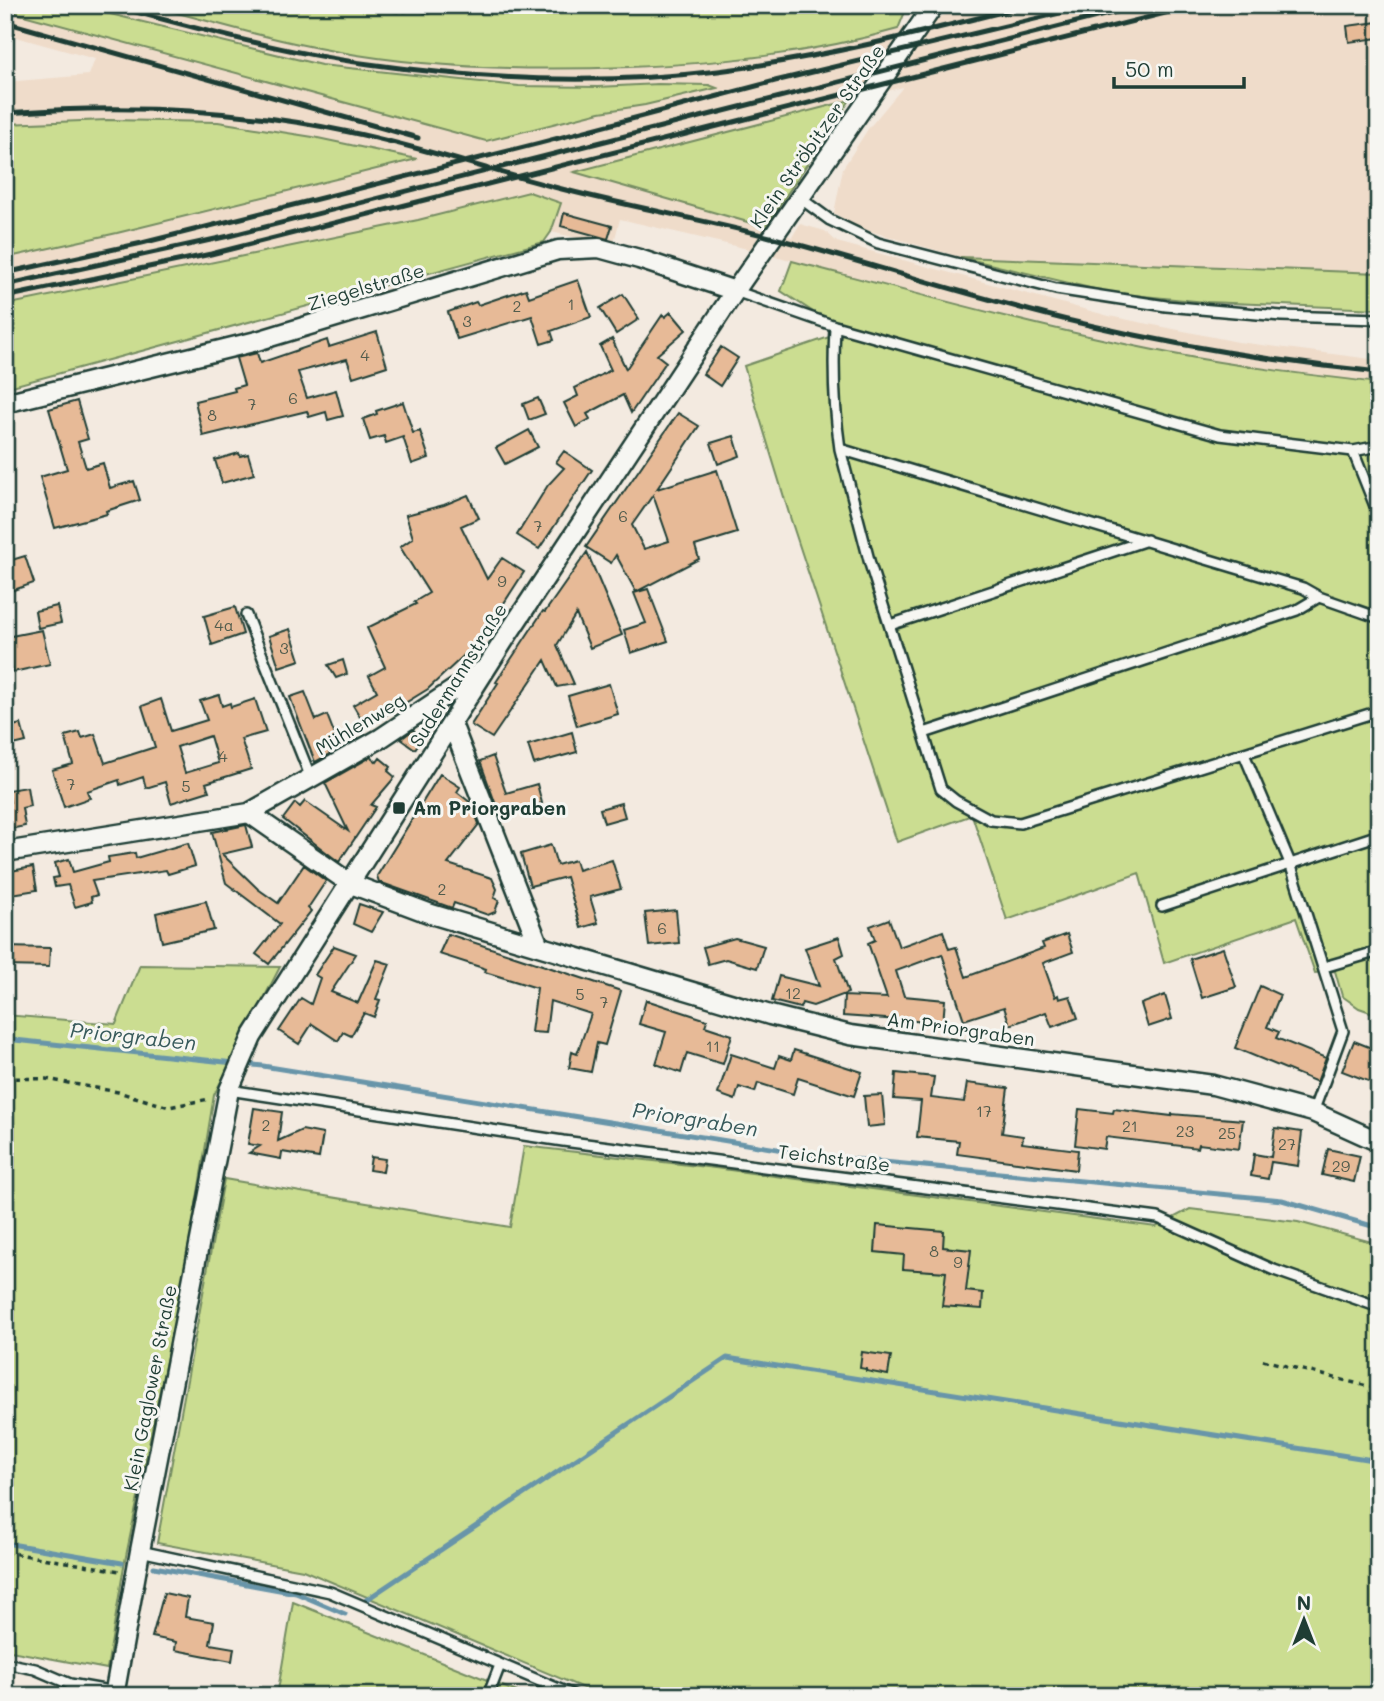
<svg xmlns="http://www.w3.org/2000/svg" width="1384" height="1701" font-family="Mali,sans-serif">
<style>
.built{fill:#efdcca}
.green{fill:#cbdd91;stroke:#758d62;stroke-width:2}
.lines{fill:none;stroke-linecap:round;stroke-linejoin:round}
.stream{stroke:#6895a9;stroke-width:5}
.building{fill:#e7ba97;stroke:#1f3d34;stroke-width:2;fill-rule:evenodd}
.service-casing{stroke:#1f3d34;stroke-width:14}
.minor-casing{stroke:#1f3d34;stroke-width:23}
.path{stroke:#1f3d34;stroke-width:3.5;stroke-dasharray:5 5;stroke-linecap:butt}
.service{stroke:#f6f6f2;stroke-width:9}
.minor{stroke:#f6f6f2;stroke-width:18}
.rail{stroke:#1f3d34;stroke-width:5}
.poi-dot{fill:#1f3d34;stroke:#f6f6f2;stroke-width:2.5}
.labels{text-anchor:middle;stroke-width:6;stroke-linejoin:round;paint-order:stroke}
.number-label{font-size:16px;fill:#515c4d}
.street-label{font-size:19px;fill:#1f3d34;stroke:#f6f6f2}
.poi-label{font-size:19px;font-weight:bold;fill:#1f3d34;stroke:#f6f6f2;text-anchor:start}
.water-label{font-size:21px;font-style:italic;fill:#375a5b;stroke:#f6f6f2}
</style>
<rect width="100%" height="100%" fill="#f3eae0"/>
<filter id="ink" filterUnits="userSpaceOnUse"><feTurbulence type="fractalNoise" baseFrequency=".0143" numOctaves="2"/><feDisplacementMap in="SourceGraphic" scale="14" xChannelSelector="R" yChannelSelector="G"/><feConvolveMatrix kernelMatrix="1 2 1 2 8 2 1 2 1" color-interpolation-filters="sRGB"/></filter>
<g filter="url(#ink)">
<!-- built -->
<path class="built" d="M73 5H148L332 51 414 63 509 69 689 64 774 56 875 36 980 5H1379V273L960 257 859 228 834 213 843 168 868 129 903 87 575 172 765 227 792 237 800 224 825 231 837 242 1109 316 1238 342 1379 360V383L1268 370 1173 354 976 309 752 250 620 219 613 246 551 232 561 203 529 192 418 220 5 305V258L117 233 415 159 350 144 218 122 107 120 5 124V82L89 75 95 59 5 34V10L486 141 600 112 645 105 716 89 658 84 598 87 519 86 321 65Z"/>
<!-- green -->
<path class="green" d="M5 5H73L321 65 519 86 598 87 658 84 709 85 717 88 645 105 600 112 486 141 5 10Z
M148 5H426L429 14 442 5H804L801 11 845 5 907 7 898 29C811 54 721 63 630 67 531 71 431 69 334 51 271 40 209 21 148 5Z
M850 100 765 227 574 172 836 104Z
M107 120 218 122 313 137 417 159 117 233 5 258V124Z
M529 192 561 203 551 232 544 242 5 388V305L418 220Z
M960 257 1379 273V309L1206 302 1111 293Z
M792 261C918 294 1045 329 1174 354 1241 367 1310 375 1379 383V1015L1359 1008 1342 996 1335 971 1315 973 1296 918 1164 963 1139 873 1007 920 972 815 897 842 791 520 744 366 844 332 781 291Z
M140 965 280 967 214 1095 188 1254 124 1566 107 1669 5 1650V1015L116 1024Z
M524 1146 715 1168 1156 1227 1190 1209 1298 1222 1379 1244V1696H602L303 1570 157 1543 224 1179 510 1227Z
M293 1602 527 1696H277Z"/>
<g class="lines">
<!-- stream -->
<path class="stream" d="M5 1039 263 1066 820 1156 1282 1200 1379 1228
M5 1543 122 1563
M154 1567 296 1593 345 1614
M366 1600 727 1358 1379 1461"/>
</g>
<!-- building -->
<path class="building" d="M1378 22 1379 38 1349 42 1347 26Z
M564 213 612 226 608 239 561 226Z
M578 280 591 317 551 331 554 340 541 344 532 316 457 339 448 312 476 302 478 305 526 289 529 297Z
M623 294 639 319 616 334 600 308Z
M671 312 686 330 657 355 666 362 631 413 623 395 587 414 590 419 576 427 564 403 578 396 575 388 611 370 600 346 612 339 626 369 663 314 665 317Z
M377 332 387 366 353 377 347 359 298 372 307 398 336 390 343 416 328 420 326 412 309 417 307 411 203 436 195 401 235 391 234 388 244 385 236 358 257 353 260 363 327 340 329 347Z
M721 347 738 358 720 386 703 374Z
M538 398 545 414 529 420 523 404Z
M77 401 88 439 78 442 86 468 103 463 110 488 134 481 140 500 106 511 107 514 55 528 40 477 67 469 49 409Z
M403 402 413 433 420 431 429 458 412 464 403 437 386 443 384 436 370 440 363 419 377 414 376 411Z
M678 413 699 426 657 489 717 470 737 533 695 546 699 559 636 592 616 555 611 563 586 547ZM653 495 669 541 644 549 632 525Z
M529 430 538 447 505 464 496 448Z
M734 436 740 456 718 464 711 443Z
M564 451 592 470 539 549 517 535 548 485 564 468 556 462Z
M239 453 240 456 248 454 254 474 222 483 215 460Z
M468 495 479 518 461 526 487 579 502 558 524 572 475 648 473 647 428 689 366 727 353 705 377 691 369 676 385 667 367 628 416 604 414 602 429 593 400 547 413 538 406 515 444 505Z
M587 552 622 635 590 648 576 614 557 645 574 684 557 687 545 660 492 738 471 725 498 683 496 682 543 611 545 612Z
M25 556 34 583 5 593V562Z
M648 589 668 641 631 653 624 630 646 623 634 593Z
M57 606 61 623 38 628 35 611Z
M235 607 243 634 212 645 204 616Z
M290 629 300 660 279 667 269 636Z
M42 630 50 664 13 672 6 637Z
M343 660 347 674 336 678 328 665Z
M609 684 618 714 577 726 568 696Z
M305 692 316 720 327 715 340 748 315 762 290 697Z
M219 695 222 706 230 703 231 707 255 699 266 732 241 739 251 769 206 783 209 791 171 803 165 782 146 788 143 777 120 785 119 780 87 791 90 798 64 807 52 770 73 764 65 736 80 732 82 738 95 734 105 763 155 747 142 706 161 699 171 731 207 720 200 701ZM210 736 218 763 185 773 177 747Z
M21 724 26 742 5 747V728Z
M413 730 422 738 415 749 401 739Z
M572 732 577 752 534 764 528 745Z
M493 756 506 793 537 784 542 803 500 816 480 761Z
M371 757 377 762 380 758 391 767 388 771 395 777 371 805 376 807 339 862 283 819 295 803 300 807 305 801 348 831 325 783Z
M440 774 460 787 457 792 471 803 479 824 448 864 492 878 497 889 494 898 499 900 495 912 488 915 454 903 452 908 379 882 377 876Z
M27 787 30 806 22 808 25 826 5 830V803L10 802 8 790Z
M621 803 625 817 604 823 600 809Z
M246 825 252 847 222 854 258 889 278 903 304 865 326 881 308 908 311 911 269 964 256 954 280 924 226 883 212 832Z
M188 843 195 866 168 874 166 870 92 881 97 895 91 897 92 902 75 907 68 885 55 887 53 878 59 877 55 863 69 859 73 872 109 862 108 857 135 853 136 858Z
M551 845 557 865 575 860 578 870 612 860 621 889 590 897 598 923 581 928 566 877 530 886 521 854Z
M33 867 37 890 5 895V872Z
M206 901 214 930 162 942 156 913Z
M359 904 383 912 371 932 353 924Z
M676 910 679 943 649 946 645 913Z
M889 919 899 947 943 931 949 949 956 947 966 977 1044 948 1042 943 1067 934 1073 952 1043 963 1055 997 1058 995 1059 999 1070 996 1078 1018 1052 1027 1046 1012 1010 1025 1004 1007 964 1020 942 954 896 971 904 996 945 1000 943 1023 843 1016 844 996 887 998 868 943 875 940 870 926Z
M448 934 621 991 605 1045 597 1043 591 1072 569 1068 572 1052 577 1054 591 1014 550 1001 546 1033 531 1032 537 988 485 972 486 969 439 954Z
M839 937 844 954 836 958 848 993 813 1006 802 1003 800 1008 772 1001 779 976 819 986 805 948Z
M735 938 764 946 757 968 726 959 708 964 703 947Z
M334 946 356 954 331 992 358 1003 377 960 390 964 376 999 380 1000 374 1017 364 1013 351 1036 343 1032 338 1041 312 1024 299 1044 279 1031 301 998 311 1004 320 978 315 975Z
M5 947 50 948 49 967 5 966Z
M1223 948 1236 987 1202 998 1190 959Z
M1260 986 1280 995 1267 1027 1279 1032 1276 1038 1326 1058 1317 1082 1235 1048Z
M1165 995 1172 1019 1148 1027 1141 1004Z
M646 1000 707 1020 705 1026 732 1035 723 1064 687 1053 681 1073 656 1064 666 1032 639 1024Z
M1354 1041 1379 1051V1076L1376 1084 1342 1071Z
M794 1050 862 1072 854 1096 798 1078 793 1094 758 1083 755 1092 739 1087 735 1100 718 1094 731 1054 775 1068 779 1056 791 1060Z
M896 1073 934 1077 931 1098 964 1102 967 1083 1008 1088 1002 1133 1023 1136 1022 1143 1078 1150 1076 1170 957 1154 959 1141 917 1137 921 1101 894 1099Z
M882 1095 885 1125 867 1127 864 1096Z
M254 1108 282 1112 278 1141 302 1130 323 1134 319 1158 282 1152 281 1159 249 1153 260 1146 248 1144Z
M1079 1109 1113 1113 1114 1109 1172 1116V1114L1243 1120 1239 1149 1199 1144 1198 1148 1106 1137 1104 1149 1075 1145Z
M1275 1128 1302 1132 1298 1166 1271 1162 1268 1179 1251 1176 1254 1154 1271 1157Z
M1328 1149 1360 1156 1354 1182 1322 1175Z
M371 1157 385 1159 383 1172 369 1170Z
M877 1225 944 1231 943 1247 971 1250 966 1291 983 1293 982 1309 942 1306 946 1272 903 1269 904 1255 875 1252Z
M862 1352 891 1356 888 1375 866 1371V1369L860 1368Z
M164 1593 188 1598 185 1617 214 1622 210 1644 234 1648 232 1661 175 1650 176 1642 152 1637Z"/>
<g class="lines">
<defs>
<path id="service" d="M426 7 429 5
M800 198 830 220 878 243 1056 289 1166 306 1281 316 1379 319
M735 291 835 326 1220 435 1353 451 1379 446
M835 326C833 367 834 408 840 449L1303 588 1319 597 1379 618
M840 449 870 564 941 789 956 801 991 820 1020 823 1379 711
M1353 451 1379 516
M246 615 311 778
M890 625 1147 540
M924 733 1297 610 1319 597
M1244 754 1290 863 1343 1031 1313 1112
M1162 906 1379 835
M1324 967 1379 951
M229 1090 563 1141 1158 1218 1274 1270 1379 1307
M140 1551 330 1592 575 1696
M5 1663 35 1669 70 1684 115 1692
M488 1696 500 1665"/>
<path id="minor" d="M5 403 257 341 558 250 599 248 639 259 735 291
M452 724 539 946
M249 813 351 884 431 914 770 1015 850 1035 1213 1085 1313 1112 1379 1142
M5 852 249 813 381 738 483 670
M114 1696 140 1551 229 1090 252 1037 508 634 735 291 934 5"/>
</defs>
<!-- service casing -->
<use href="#service" class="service-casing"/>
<!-- minor casing -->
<use href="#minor" class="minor-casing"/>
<!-- path -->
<path class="path" d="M354 5 401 12 414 9
M5 1078 46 1079 118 1092 169 1107 209 1099
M1263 1360 1379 1389
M5 1552 120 1571"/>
<!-- service -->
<use href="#service" class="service"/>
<!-- minor -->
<use href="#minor" class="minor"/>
<!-- rail -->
<path class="rail" d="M110 5C195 28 281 52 369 64 483 80 603 85 718 71 824 58 927 31 1029 5
M5 22 418 138
M5 113C121 104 236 108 349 132 418 146 485 169 554 187 626 206 701 219 774 238 876 265 977 299 1080 323 1178 346 1278 362 1379 372
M5 273 142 243 540 143 775 81 1093 5
M5 285 229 236 1144 5
M5 297 211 254 1197 5"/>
</g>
</g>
<!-- markers -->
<rect class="poi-dot" x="392" y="801" width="14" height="14" rx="3.5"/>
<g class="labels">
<!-- number labels -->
<g class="number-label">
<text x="571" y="310">1</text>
<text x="517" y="312">2</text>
<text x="467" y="327">3</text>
<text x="365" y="361">4</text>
<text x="293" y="404">6</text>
<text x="252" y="410">7</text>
<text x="212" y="421">8</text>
<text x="623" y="522">6</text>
<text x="538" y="532">7</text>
<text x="502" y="587">9</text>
<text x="224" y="631">4a</text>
<text x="284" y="654">3</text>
<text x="223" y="762">4</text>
<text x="71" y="790">7</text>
<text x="186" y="792">5</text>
<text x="442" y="895">2</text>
<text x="662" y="934">6</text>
<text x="793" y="999">12</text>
<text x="580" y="1000">5</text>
<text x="604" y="1008">7</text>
<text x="713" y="1052">11</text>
<text x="984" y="1117">17</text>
<text x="266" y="1131">2</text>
<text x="1130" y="1132">21</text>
<text x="1185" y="1137">23</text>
<text x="1227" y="1139">25</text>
<text x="1287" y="1150">27</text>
<text x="1341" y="1172">29</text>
<text x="934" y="1257">8</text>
<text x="958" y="1268">9</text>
</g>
<!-- street labels -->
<g class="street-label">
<text transform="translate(817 136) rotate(-55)" y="7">Klein Ströbitzer Straße</text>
<text transform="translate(366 287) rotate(-17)" y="7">Ziegelstraße</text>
<text transform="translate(458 675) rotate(-58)" y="7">Sudermannstraße</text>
<text transform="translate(360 724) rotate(-31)" y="7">Mühlenweg</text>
<text transform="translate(961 1029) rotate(8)" y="7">Am Priorgraben</text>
<text transform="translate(834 1158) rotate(7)" y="7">Teichstraße</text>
<text transform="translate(150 1388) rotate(-79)" y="7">Klein Gaglower Straße</text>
</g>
<!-- poi labels -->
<g class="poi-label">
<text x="413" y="815">Am Priorgraben</text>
</g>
<!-- water labels -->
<g class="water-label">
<text transform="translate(133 1037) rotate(6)" y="7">Priorgraben</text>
<text transform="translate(695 1120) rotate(9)" y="7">Priorgraben</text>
</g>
</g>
<!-- margin -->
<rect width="1384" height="1701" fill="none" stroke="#f6f6f2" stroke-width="28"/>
<rect x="14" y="14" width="1356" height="1673" fill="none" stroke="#1f3d34" stroke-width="2.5" filter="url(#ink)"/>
<!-- north arrow -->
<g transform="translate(1304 1620)" stroke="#f6f6f2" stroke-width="5" paint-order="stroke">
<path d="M0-5L12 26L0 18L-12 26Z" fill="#1f3d34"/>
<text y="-10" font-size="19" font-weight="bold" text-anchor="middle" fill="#1f3d34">N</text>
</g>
<!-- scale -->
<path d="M1114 77v10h130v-10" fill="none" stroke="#1f3d34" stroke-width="3.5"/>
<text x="1125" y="77" font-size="21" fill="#1f3d34" stroke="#f6f6f2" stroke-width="5" paint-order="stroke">50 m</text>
</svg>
